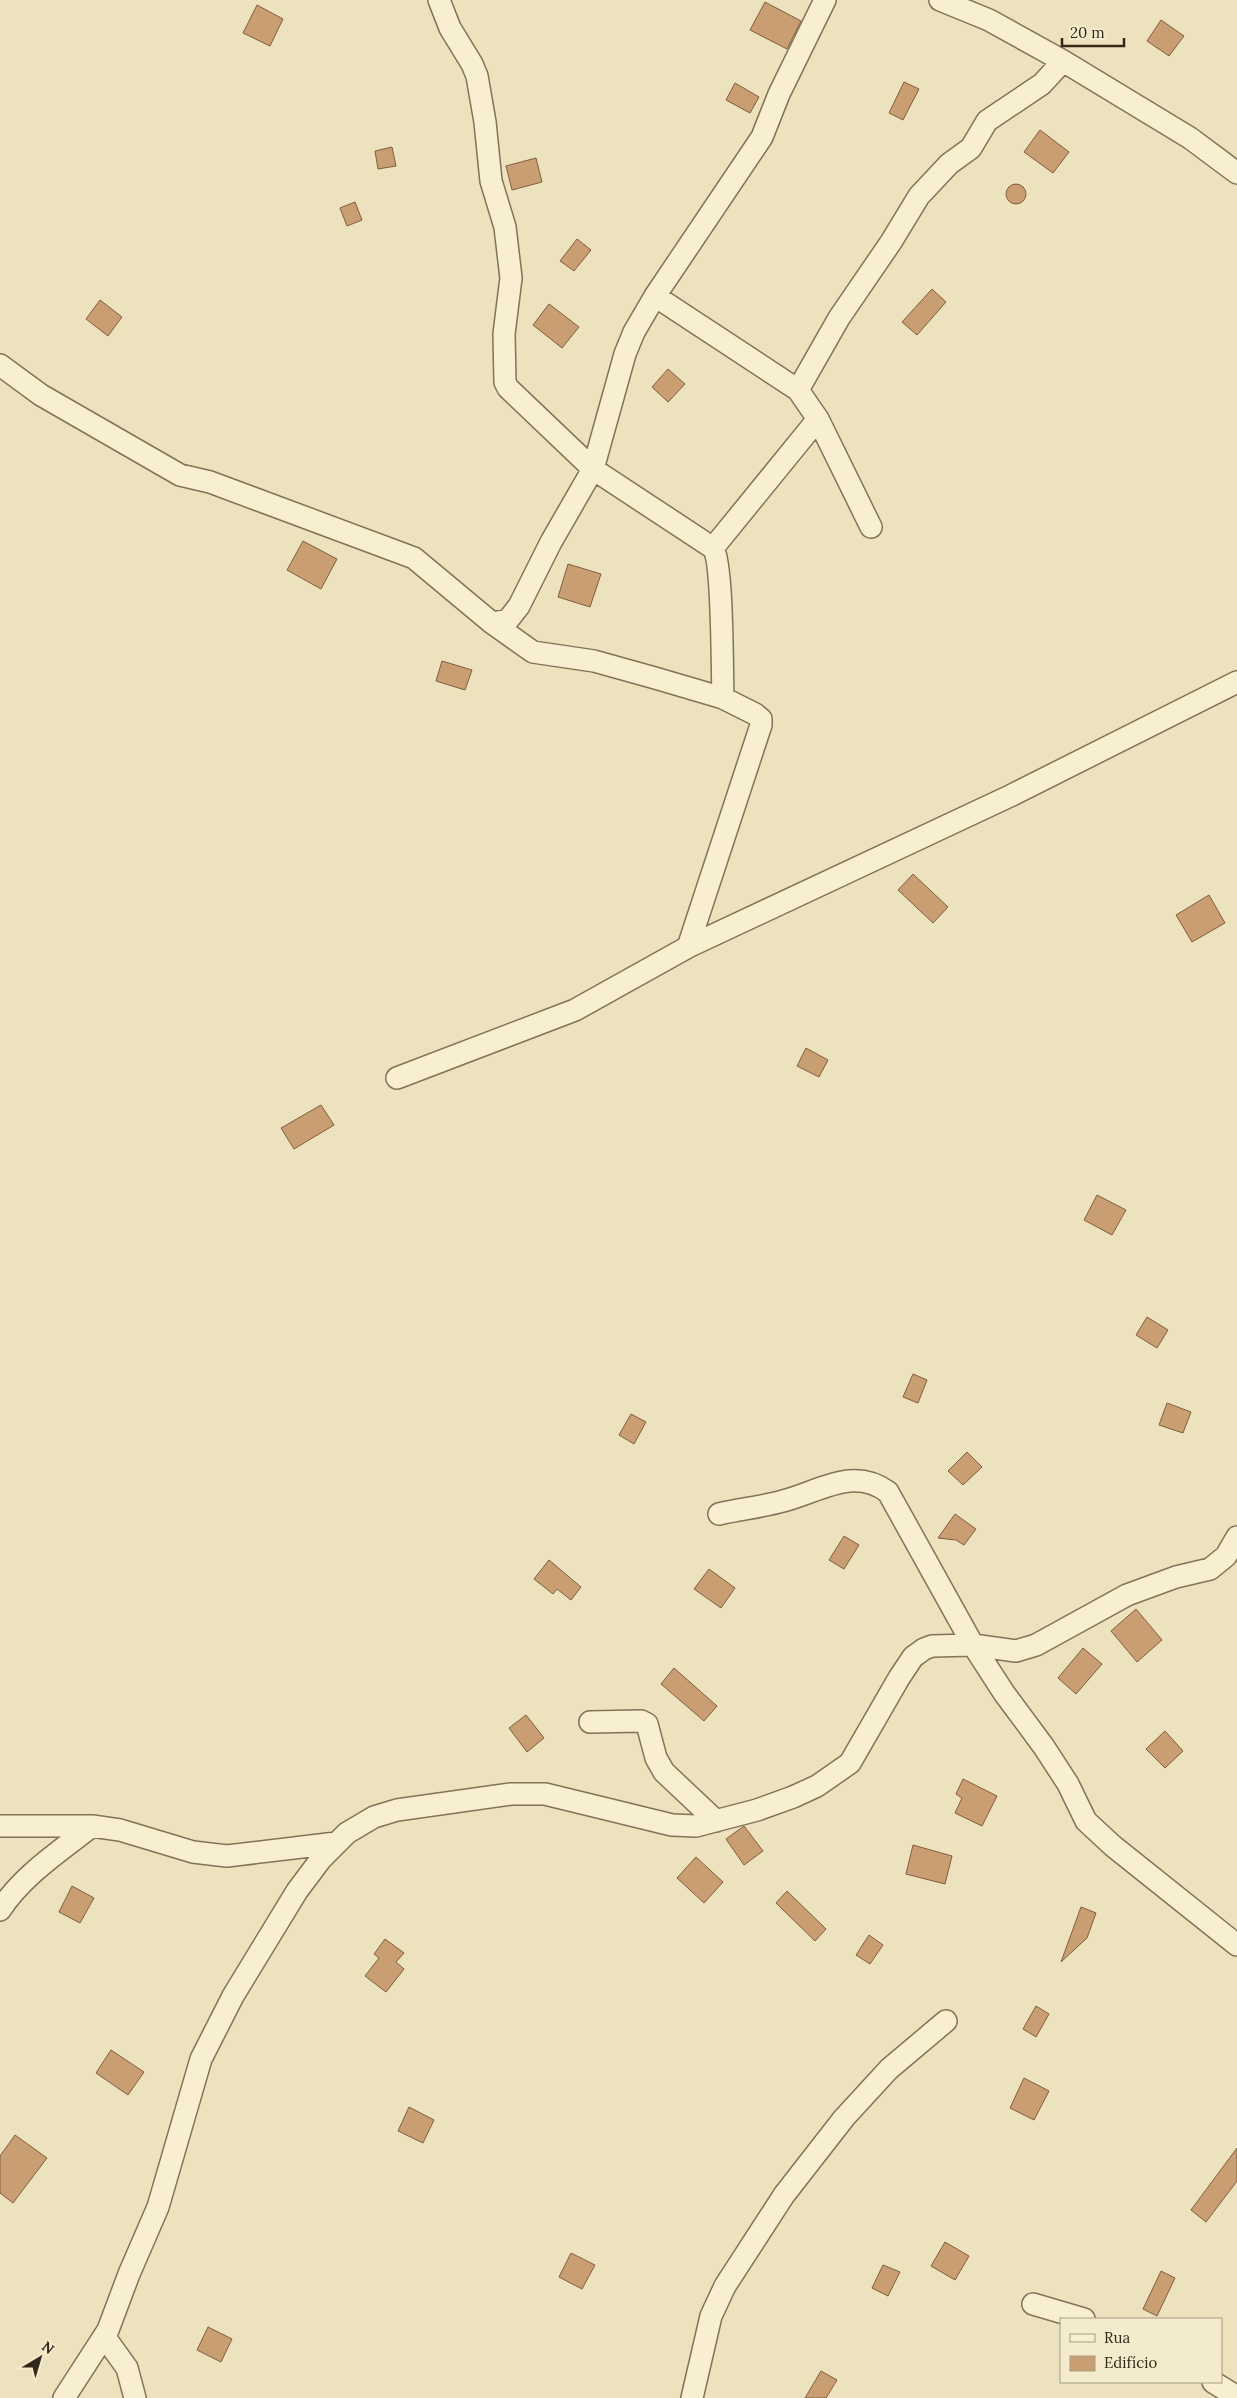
<svg xmlns="http://www.w3.org/2000/svg" width="1237" height="2398" font-family="Lora,serif">
<style>
.building{fill:#ca9e73;stroke:#825d3d}
.lines{fill:none;stroke-linecap:round;stroke-linejoin:round}
.street-casing{stroke:#847257;stroke-width:24}
.street{stroke:#f8efd0;stroke-width:21}
</style>
<rect width="100%" height="100%" fill="#ece2bd"/>
<!-- building -->
<path class="building" d="M765 2 801 21 787 49 750 30Z
M257 5 283 19 270 46 243 33Z
M1161 20 1184 36 1169 56 1147 41Z
M904 82 919 89 903 120 889 113Z
M735 83 759 97 750 113 726 100Z
M1040 130 1069 152 1053 173 1024 152Z
M392 147 396 166 378 169 375 151Z
M536 158 542 182 512 190 506 166Z
M1006 194a10 10 0 1 1 20 0a10 10 0 1 1-20 0Z
M355 202 362 220 347 226 340 208Z
M577 239 591 250 574 271 560 261Z
M932 289 946 302 917 335 902 322Z
M100 300 122 317 108 336 86 319Z
M549 304 579 327 562 348 533 325Z
M668 369 685 384 668 402 652 387Z
M303 541 337 559 321 589 287 570Z
M568 564 601 574 590 607 558 597Z
M442 661 472 670 465 690 436 681Z
M913 874 948 907 933 923 898 890Z
M1209 895 1225 923 1192 942 1176 915Z
M806 1048 828 1060 819 1077 797 1066Z
M321 1105 334 1125 294 1149 281 1128Z
M1097 1195 1126 1210 1112 1235 1084 1220Z
M1147 1317 1168 1330 1157 1348 1136 1335Z
M913 1374 927 1380 918 1403 903 1397Z
M1167 1403 1191 1412 1183 1433 1159 1425Z
M631 1414 646 1422 634 1444 619 1435Z
M967 1452 982 1467 963 1485 948 1471Z
M955 1514 976 1529 964 1545 956 1540 938 1538Z
M844 1536 859 1545 844 1569 829 1560Z
M549 1560 581 1587 571 1600 557 1589 553 1594 534 1579Z
M709 1569 735 1588 721 1608 694 1589Z
M1136 1609 1162 1640 1137 1662 1111 1631Z
M1083 1648 1102 1664 1076 1694 1058 1678Z
M674 1668 717 1706 704 1721 661 1684Z
M526 1715 544 1738 527 1752 509 1728Z
M1165 1731 1183 1751 1165 1768 1146 1749Z
M963 1779 997 1796 982 1826 955 1813 962 1798 956 1794Z
M744 1826 763 1851 744 1865 726 1839Z
M913 1845 952 1856 945 1884 906 1874Z
M696 1857 723 1882 704 1903 677 1878Z
M72 1886 94 1898 80 1923 59 1912Z
M787 1891 826 1929 815 1941 776 1903Z
M1081 1907 1096 1913 1087 1938 1061 1962Z
M869 1935 883 1945 870 1964 856 1955Z
M385 1939 404 1953 396 1962 404 1969 386 1992 365 1976 379 1958 374 1954Z
M1036 2006 1049 2014 1036 2037 1023 2029Z
M111 2050 144 2072 128 2095 96 2073Z
M1024 2078 1049 2091 1034 2120 1010 2108Z
M409 2107 434 2120 423 2143 398 2131Z
M15 2135 47 2158 13 2203 0 2193V2156Z
M1237 2148V2181L1206 2222 1191 2210Z
M945 2242 969 2256 955 2280 931 2266Z
M571 2253 595 2265 582 2289 559 2277Z
M883 2265 900 2272 888 2296 872 2288Z
M1161 2271 1175 2278 1157 2316 1143 2309Z
M208 2327 232 2339 221 2362 197 2350Z
M821 2371 837 2380 826 2398H805Z"/>
<g class="lines">
<defs>
<path id="street" d="M439 0 450 28 472 64 477 76 485 122 491 181 505 227 511 278 504 334 505 382 508 388 593 469 713 548C723 562 722 674 723 698
M940 0 989 20 1063 61 1190 138 1237 173
M655 296 798 390 818 419 871 527
M0 365 41 395 180 475 210 482 414 558 492 623 508 620 519 606 551 542 593 469 625 354 634 332 655 296 762 137 779 94 825 0
M798 390 839 318 891 242 919 196 949 164 971 148 987 121 1042 84 1063 61
M713 548 818 419
M492 623 533 652 594 661 655 678 723 698 755 714 761 719V725L688 947
M397 1078 575 1010 688 947 1010 796 1237 682
M719 1514C740 1509 762 1507 783 1501 819 1492 853 1466 888 1492L973 1645 1004 1693 1044 1747 1068 1784 1086 1821 1113 1846 1237 1945
M590 1722 641 1721 647 1724 656 1758 664 1772 716 1821
M0 1826H92L120 1830 193 1852 227 1856 336 1843
M0 1910C23 1875 60 1851 92 1826
M1033 2304 1084 2319
M104 2336 127 2368 135 2398
M1213 2382 1237 2397
M64 2398 108 2330 129 2274 158 2207 201 2059 233 1996 297 1891 321 1859 347 1833 374 1817 397 1810 511 1794H545L672 1825 696 1826 757 1810 793 1797 817 1786 850 1763 899 1678 913 1657 924 1649 932 1646 973 1645 1016 1651 1036 1645 1127 1595 1176 1577 1210 1569 1226 1556 1237 1537
M692 2398 711 2316 725 2286 784 2195 844 2118 889 2069 946 2021"/>
</defs>
<!-- street casing -->
<use href="#street" class="street-casing"/>
<!-- street -->
<use href="#street" class="street"/>
</g>
<!-- legend -->
<rect x="1060" y="2318" width="162" height="65" fill="#f4ebcc" stroke="#a79d85"/>
<rect x="1070" y="2334" width="25" height="8" fill="#f8efd0" stroke="#a79d85"/>
<text x="1104" y="2343" font-size="15" fill="#33281b">Rua</text>
<rect x="1070" y="2356" width="25" height="15" fill="#ca9e73" stroke="#a79d85"/>
<text x="1104" y="2368" font-size="15" fill="#33281b">Edifício</text>
<!-- north arrow -->
<g transform="translate(40 2358) rotate(38)" stroke="#f4ebcc" stroke-width="4" paint-order="stroke">
<path d="M0-4L9 19L0 12L-9 19Z" fill="#33281b"/>
<text y="-8" font-size="14" font-weight="bold" text-anchor="middle" fill="#33281b">N</text>
</g>
<!-- scale -->
<path d="M1062 38v8h62v-8" fill="none" stroke="#33281b" stroke-width="2.5"/>
<text x="1070" y="38" font-size="15" fill="#33281b" stroke="#f4ebcc" stroke-width="4" paint-order="stroke">20 m</text>
</svg>
